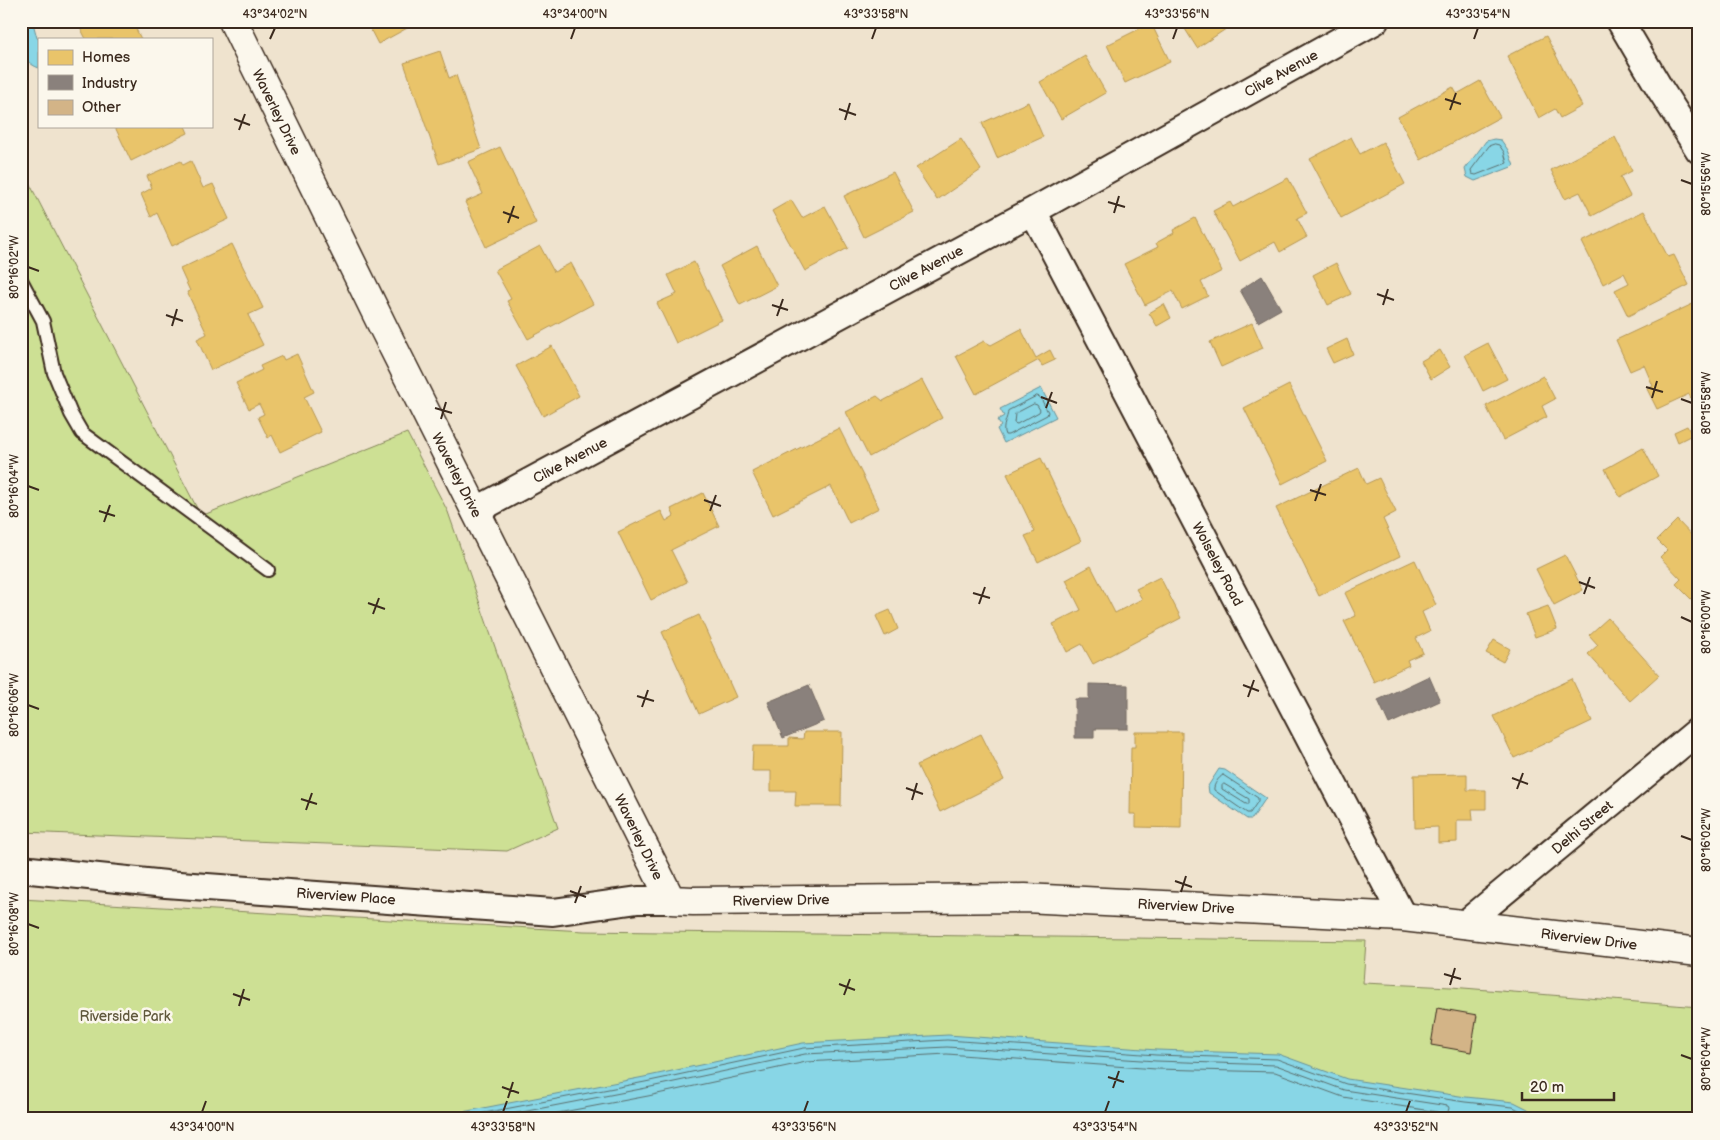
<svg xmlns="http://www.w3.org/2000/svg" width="1720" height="1140" font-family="'Balsamiq Sans',sans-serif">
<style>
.green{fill:#cde094;stroke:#848559}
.water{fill:#88d6e6;stroke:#699196}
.homes{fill:#e9c46a;stroke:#b59653}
.industry{fill:#8a817c;stroke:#726760}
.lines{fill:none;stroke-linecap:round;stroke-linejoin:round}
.shore{stroke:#5a6f6e;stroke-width:1}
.building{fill:#d3b487;stroke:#3b2a1e}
.service-casing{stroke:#3b2a1e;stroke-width:16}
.minor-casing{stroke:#3b2a1e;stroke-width:30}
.tertiary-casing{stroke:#3b2a1e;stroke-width:31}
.service{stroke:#fbf7ec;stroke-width:12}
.minor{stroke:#fbf7ec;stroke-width:26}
.tertiary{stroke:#fbf7ec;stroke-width:28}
.ticks{fill:none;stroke:#3b2a1e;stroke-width:2}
.labels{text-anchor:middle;stroke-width:5;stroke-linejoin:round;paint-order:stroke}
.street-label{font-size:14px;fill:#3b2a1e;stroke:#fbf7ec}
.park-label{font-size:14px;fill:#60583c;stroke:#fbf7ec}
.neatline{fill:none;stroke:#3b2a1e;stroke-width:2}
.ticks-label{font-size:12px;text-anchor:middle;fill:#3b2a1e}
</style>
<rect width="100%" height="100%" fill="#efe3ce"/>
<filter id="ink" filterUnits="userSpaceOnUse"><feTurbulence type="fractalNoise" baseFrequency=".02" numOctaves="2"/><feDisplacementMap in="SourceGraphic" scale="10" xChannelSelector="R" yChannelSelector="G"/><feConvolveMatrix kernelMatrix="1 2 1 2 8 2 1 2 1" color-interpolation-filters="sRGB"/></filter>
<g filter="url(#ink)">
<!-- green -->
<path class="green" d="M21 167 201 516 407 433 448 512 558 828 507 851 21 832Z
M21 899 584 931 1366 941 1363 983 1451 987 1699 1007V1119H21Z"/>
<!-- water -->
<path class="water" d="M21 21 33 23 37 38 39 39V68C17 60 21 40 21 21Z
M1494 139 1501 140 1508 150 1514 166 1475 181 1467 177 1465 169 1486 141Z
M1041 388 1056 417 1004 443 997 429 1001 426 997 420 1004 416 1000 409Z
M1219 769 1225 770 1266 798 1252 819H1247L1209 793 1208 786Z
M948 1035 1157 1050 1278 1054 1347 1079 1466 1097 1514 1102 1528 1109 1539 1119H1498L1464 1113 1453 1119H426L644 1077 803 1043Z"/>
<!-- homes -->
<path class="homes" d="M77 21H132L141 39H86Z
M366 21H420L378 44Z
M1180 21H1238L1197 48Z
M1151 23 1170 62 1125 83 1107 45Z
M1546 36 1582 106 1560 118 1555 109 1539 118 1507 56Z
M440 51 449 78 456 75 481 149 439 164 404 63Z
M1085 56 1106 93 1061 119 1040 82Z
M1480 81 1500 117 1421 160 1398 117 1453 87 1457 94Z
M1028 102 1043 137 997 158 982 123Z
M118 126H185L188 133 131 161 115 127Z
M1351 137 1360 154 1383 142 1405 184 1341 218 1310 159Z
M1615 137 1632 171 1620 177 1630 196 1592 216 1580 192 1565 199 1551 170Z
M961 139 981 170 937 200 916 168Z
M500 147 536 223 486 247 465 202 483 194 468 162Z
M181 161 183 165 191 161 203 188 213 184 229 219 172 246 157 213 151 217 141 194 152 188 147 176Z
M893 172 914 212 864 237 844 196Z
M1288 178 1307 213 1297 218 1307 237 1280 252 1275 242 1240 261 1213 211 1230 202 1233 207Z
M791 200 802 218 825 206 848 248 805 271 772 211Z
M1644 211 1668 257 1674 255 1689 285 1628 316 1615 290 1629 283 1624 273 1603 284 1582 242Z
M1195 218 1222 271 1201 282 1208 296 1182 309 1173 291 1145 305 1124 264 1158 247 1156 243 1174 233 1173 230Z
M232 244 263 308 248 315 263 345 211 370 197 339 207 334 187 292 190 291 180 269Z
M540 246 554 272 571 263 593 304 528 339 507 301 511 299 495 270Z
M757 246 777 286 740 305 720 266Z
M694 262 722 320 676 343 657 303 677 294 668 275Z
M1336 263 1351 294 1328 305 1313 275Z
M1699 301V338L1696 339 1699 345V411L1697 412 1689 394 1657 409 1647 389 1653 386 1644 365 1630 371 1616 340Z
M1164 304 1171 318 1157 326 1149 313Z
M1252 323 1263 348 1221 367 1210 342Z
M1021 329 1036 358 1050 350 1055 360 1042 366 1039 360 976 394 956 356 984 341 991 345Z
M1347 339 1353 354 1333 363 1326 349Z
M1488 343 1507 379 1483 391 1465 355Z
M552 346 579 396 543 416 516 366Z
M1440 350 1450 367 1431 379 1421 361Z
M297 354 314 392 304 397 321 432 280 452 272 435 268 438 258 417 264 414 259 404 249 409 236 383 262 370 260 366 282 356 284 360Z
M1543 376 1555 399 1542 406 1547 417 1503 440 1486 406Z
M922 380 942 418 869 457 846 412 877 396 883 401Z
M1289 385 1327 461 1282 484 1244 408Z
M1687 426 1692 435 1678 442 1674 432Z
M839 428 879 508 849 523 831 486 773 515 752 472Z
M1643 448 1658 476 1620 497 1605 469Z
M1041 458 1081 541 1038 562 1025 536 1035 532 1007 474Z
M1359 468 1366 484 1379 478 1396 512 1383 519 1400 556 1319 596 1276 508Z
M703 493 719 526 671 550 687 582 651 600 618 532 661 511 666 521 674 516 671 509Z
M1677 520 1699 543V607L1676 584 1681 579 1660 557 1667 550 1657 540Z
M1565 555 1583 590 1554 605 1536 569Z
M1415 560 1436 605 1422 612 1430 631 1416 638 1423 653 1407 660 1409 665 1374 682 1344 621 1356 616 1345 593Z
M1091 566 1115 613 1142 599 1136 589 1160 577 1181 618 1093 664 1082 644 1067 652 1053 624 1081 610 1066 580Z
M1548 606 1557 629 1535 637 1526 614Z
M890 610 898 629 885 636 876 616Z
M699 615 736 697 699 714 662 632Z
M1608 618 1659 675 1630 701 1588 654 1598 645 1589 635Z
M1494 640 1510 649 1503 662 1486 653Z
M1572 679 1592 721 1514 758 1494 716Z
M804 732H842L841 806H795L796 791H771V771H752L753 746H789V738L803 739Z
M1135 732H1182L1181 828 1136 827V814H1130L1131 747H1135Z
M981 734 1004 780 940 812 917 765Z
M1467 774V790H1486V809H1472L1473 820H1457V842L1438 843V827L1415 828 1414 775Z"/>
<!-- industry -->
<path class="industry" d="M1262 276 1281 309 1258 322 1240 290Z
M1429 676 1440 701 1389 724 1378 700Z
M1089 684 1128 685V729H1094V738H1075V699H1089Z
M809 685 824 721 783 738 768 702Z"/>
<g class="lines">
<!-- shore -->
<path class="shore" d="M1495 144 1499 145 1504 152 1507 163 1476 175 1472 174 1471 170 1489 146Z
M1037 396 1040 397 1048 412 1047 415 1008 435H1005C1001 427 1008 418 1008 411Z
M1034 404 1037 405 1040 410 1039 412 1017 424 1014 423 1015 414Z
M1223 775 1258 798V801L1250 813H1247L1214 790C1213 785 1219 777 1223 775Z
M1224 784 1249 799V804H1246L1222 789V786Z
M453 1119 645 1082 804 1048 947 1040 1156 1055 1277 1059 1346 1084 1465 1102 1513 1107 1525 1113 1532 1119
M486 1119 646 1088 805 1054 947 1047 1156 1061 1276 1065 1344 1090 1448 1106 1449 1108 1446 1119
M526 1119 648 1096 806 1062 947 1054 1156 1069 1275 1072 1343 1097 1437 1112 1439 1113 1438 1119"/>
</g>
<!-- building -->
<path class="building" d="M1437 1008 1477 1015 1471 1052 1431 1045Z"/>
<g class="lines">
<defs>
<path id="service" d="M21 280 43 321 54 373 71 414 82 433 268 570"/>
<path id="minor" d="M1620 21 1660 89 1699 150
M1033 211 1403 917
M475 511 1033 211 1375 21
M21 869 166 884 553 912 638 900H671
M1465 924 1699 730"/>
<path id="tertiary" d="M233 21 384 329 671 900 693 901 1025 898 1403 917 1699 952"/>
</defs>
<!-- service casing -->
<use href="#service" class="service-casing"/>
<!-- minor casing -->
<use href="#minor" class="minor-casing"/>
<!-- tertiary casing -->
<use href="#tertiary" class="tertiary-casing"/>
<!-- service -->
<use href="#service" class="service"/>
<!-- minor -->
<use href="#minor" class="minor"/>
<!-- tertiary -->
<use href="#tertiary" class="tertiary"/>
</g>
</g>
<!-- ticks -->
<path class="ticks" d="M270 39 275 28M571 39 575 28M872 39 876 28M1173 39 1177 28M1474 39 1478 28M1445 99 1461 104M839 109 856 115M1450 110 1456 93M234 119 250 125M845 120 850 103M239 130 245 114M1681 180 1692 184M1108 202 1125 207M503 212 519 218M1114 213 1119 196M508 223 514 206M28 267 39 271M1377 294 1394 300M772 305 788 310M1383 305 1388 289M166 315 183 321M777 316 783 299M172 326 177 309M1646 387 1663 392M1041 397 1057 403M1652 398 1657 381M1681 399 1692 403M435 408 452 413M1046 408 1052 392M441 419 446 402M28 486 39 490M1310 490 1326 495M704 500 721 506M1315 501 1321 484M99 511 115 516M710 511 716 495M104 522 110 505M1579 582 1595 588M973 593 990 598M1584 594 1590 577M368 603 385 609M979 604 985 587M373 614 379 598M1681 617 1692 622M1243 685 1259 691M637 696 654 701M1248 697 1254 680M28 705 39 709M642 707 648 690M1512 778 1528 784M906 788 923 794M1517 789 1523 773M301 799 317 804M912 800 917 783M306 810 312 793M1681 836 1692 840M1175 881 1192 887M570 891 586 897M1181 892 1186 876M575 903 581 886M28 924 39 928M1444 974 1461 979M839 984 855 990M1450 985 1455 968M233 994 250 1000M844 995 850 979M239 1006 244 989M1681 1055 1692 1059M1108 1077 1124 1082M502 1087 519 1093M1113 1088 1119 1071M508 1098 513 1082M202 1112 206 1101M503 1112 507 1101M804 1112 808 1101M1105 1112 1109 1101M1406 1112 1410 1101"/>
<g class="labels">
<!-- street labels -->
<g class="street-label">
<text transform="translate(1281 73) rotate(-29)" y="5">Clive Avenue</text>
<text transform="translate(277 112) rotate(64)" y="5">Waverley Drive</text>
<text transform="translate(926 268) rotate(-28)" y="5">Clive Avenue</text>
<text transform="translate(570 460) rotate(-28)" y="5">Clive Avenue</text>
<text transform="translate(457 475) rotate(63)" y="5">Waverley Drive</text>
<text transform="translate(1218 564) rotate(62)" y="5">Wolseley Road</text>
<text transform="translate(1582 827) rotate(-40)" y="5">Delhi Street</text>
<text transform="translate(639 837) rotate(64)" y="5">Waverley Drive</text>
<text transform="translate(346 896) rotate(4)" y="5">Riverview Place</text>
<text transform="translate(781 900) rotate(-1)" y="5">Riverview Drive</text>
<text transform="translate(1186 906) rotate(3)" y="5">Riverview Drive</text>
<text transform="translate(1589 939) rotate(7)" y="5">Riverview Drive</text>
</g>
<!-- park labels -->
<g class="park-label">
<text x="125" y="1021">Riverside Park</text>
</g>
</g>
<!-- margin -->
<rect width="1720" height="1140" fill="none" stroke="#fbf7ec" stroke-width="55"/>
<!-- legend -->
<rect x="38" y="38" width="175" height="90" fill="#fbf7ec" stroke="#aea59a"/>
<rect x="48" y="50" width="25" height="15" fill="#e9c46a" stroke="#aea59a"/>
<text x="82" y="62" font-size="15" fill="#3b2a1e">Homes</text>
<rect x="48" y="75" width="25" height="15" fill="#8a817c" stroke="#aea59a"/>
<text x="82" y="88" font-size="15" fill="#3b2a1e">Industry</text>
<rect x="48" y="100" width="25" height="15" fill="#d3b487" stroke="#aea59a"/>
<text x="82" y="112" font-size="15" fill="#3b2a1e">Other</text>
<!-- scale -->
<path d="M1522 1092v8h92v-8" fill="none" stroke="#3b2a1e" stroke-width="2.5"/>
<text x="1530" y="1092" font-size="15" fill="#3b2a1e" stroke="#fbf7ec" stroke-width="4" paint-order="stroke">20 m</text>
<rect x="28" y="28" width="1664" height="1084" class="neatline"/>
<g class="ticks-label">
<text x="275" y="18">43°34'02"N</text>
<text x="575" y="18">43°34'00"N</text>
<text x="876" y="18">43°33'58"N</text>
<text x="1177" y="18">43°33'56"N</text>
<text x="1478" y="18">43°33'54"N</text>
<text transform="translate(1706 184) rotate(-90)" y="4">80°15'56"W</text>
<text transform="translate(14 267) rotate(-90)" y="4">80°16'02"W</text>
<text transform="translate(1706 403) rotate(-90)" y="4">80°15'58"W</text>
<text transform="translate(14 486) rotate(-90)" y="4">80°16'04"W</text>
<text transform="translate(1706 622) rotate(-90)" y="4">80°16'00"W</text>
<text transform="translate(14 705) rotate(-90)" y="4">80°16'06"W</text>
<text transform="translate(1706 840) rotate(-90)" y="4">80°16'02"W</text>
<text transform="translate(14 924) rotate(-90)" y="4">80°16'08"W</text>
<text transform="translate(1706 1059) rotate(-90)" y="4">80°16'04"W</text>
<text x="202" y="1131">43°34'00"N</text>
<text x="503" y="1131">43°33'58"N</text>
<text x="804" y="1131">43°33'56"N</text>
<text x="1105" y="1131">43°33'54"N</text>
<text x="1406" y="1131">43°33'52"N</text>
</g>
</svg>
